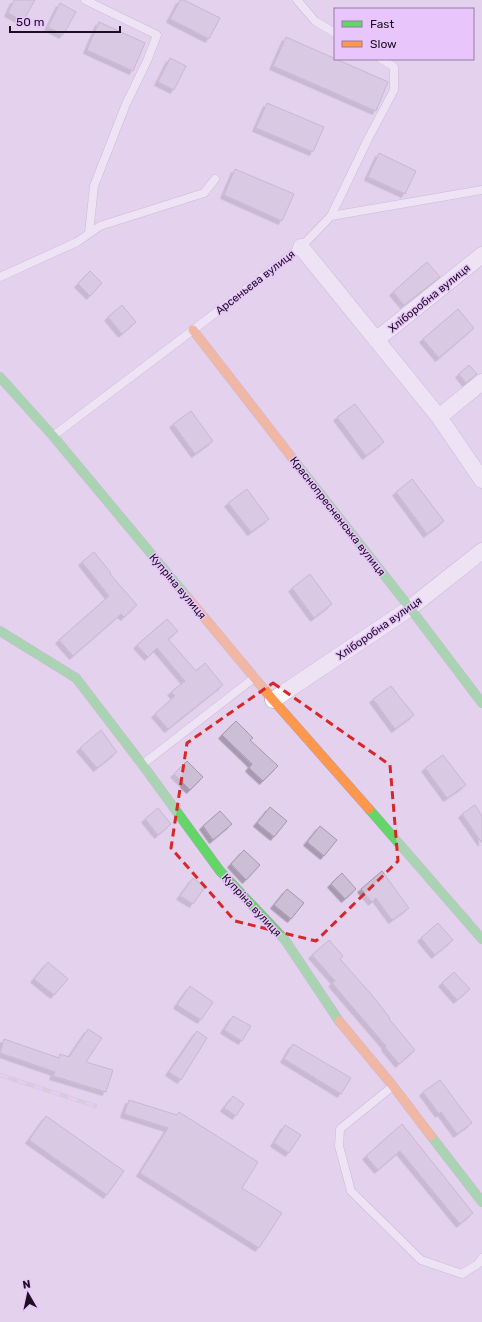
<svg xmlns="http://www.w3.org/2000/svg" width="482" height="1322" font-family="Rubik,sans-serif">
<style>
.building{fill:#ccbed4;stroke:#a698ae;filter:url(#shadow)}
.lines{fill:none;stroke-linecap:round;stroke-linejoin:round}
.lane-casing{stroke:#ac9eb4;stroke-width:9}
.street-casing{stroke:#ac9eb4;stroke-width:17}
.fast-casing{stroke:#ac9eb4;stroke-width:10}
.slow-casing{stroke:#ac9eb4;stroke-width:10}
.lane{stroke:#fbf8fc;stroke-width:8}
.street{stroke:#fbf8fc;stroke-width:16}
.fast{stroke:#63d668;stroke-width:9}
.slow{stroke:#ff974d;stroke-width:9}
.rail-casing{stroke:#c8c3cb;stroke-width:4.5}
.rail{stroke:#e8c5fa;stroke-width:3;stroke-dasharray:9;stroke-linecap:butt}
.marked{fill:none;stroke:#d62828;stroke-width:3;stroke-dasharray:8 5;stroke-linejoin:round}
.labels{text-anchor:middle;stroke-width:3;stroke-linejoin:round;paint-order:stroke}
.street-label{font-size:11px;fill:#1b0f21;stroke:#e8c5fa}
</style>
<defs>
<filter id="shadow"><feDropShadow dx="-3.5" dy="3.5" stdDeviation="0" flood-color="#0004"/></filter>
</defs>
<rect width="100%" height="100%" fill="#e4d1ee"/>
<!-- building -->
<path class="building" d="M14 0H35L23 21 8 13Z
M180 0H184L220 18 209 39 170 19Z
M60 3 76 12 63 35 48 27Z
M99 22 145 43 133 71 87 50Z
M286 37 388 82 376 111 273 66Z
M170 58 186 66 174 90 158 82Z
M267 103 324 127 313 152 256 128Z
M379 153 416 171 405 194 368 177Z
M235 169 294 194 282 221 224 195Z
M427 262 440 277 404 305 393 292Z
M90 271 102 283 90 296 78 284Z
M122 305 136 322 122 334 108 317Z
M458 309 474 328 439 358 423 339Z
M469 365 477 374 466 383 459 374Z
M355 404 384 442 366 456 337 417Z
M191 411 213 441 195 454 173 424Z
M412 479 444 521 427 534 396 492Z
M247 489 269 519 251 532 228 503Z
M94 552 111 573 110 574 137 605 124 617 121 614 73 656 59 640 109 596 82 562Z
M310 574 332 604 314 618 292 588Z
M167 619 178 631 168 639 196 671 205 663 223 685 168 729 155 714 175 696 171 692 185 681 157 648 148 657 137 645Z
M391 686 414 715 395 729 373 699Z
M236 721 253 738 250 740 278 766 263 781 249 768 252 764 222 735Z
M101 730 117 752 97 768 80 748Z
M443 755 466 785 447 798 425 768Z
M187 761 203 777 190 790 174 774Z
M475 805 482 816V843L462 814Z
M270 807 287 821 274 837 257 823Z
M158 808 171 824 158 835 145 819Z
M220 811 232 824 213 840 203 826Z
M320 826 337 840 324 856 307 842Z
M244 850 260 865 246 880 231 864Z
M382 871 409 908 392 920 376 898 372 902 361 889Z
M342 873 356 889 345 899 331 884Z
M193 878 205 887 193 904 180 896Z
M287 889 304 903 291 919 274 905Z
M438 923 453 940 435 955 421 938Z
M329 940 343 956 340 959 371 994 390 1018 389 1019 415 1050 399 1064 385 1047 386 1046 332 983 335 981 312 955Z
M48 962 68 979 54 995 34 979Z
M454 972 470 989 457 1000 442 983Z
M190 986 213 1002 201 1020 177 1005Z
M233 1016 251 1026 242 1041 224 1030Z
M88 1029 102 1038 86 1062 113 1070 106 1092 53 1076 55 1072 0 1053 4 1039 59 1058 60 1054 69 1057Z
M197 1031 207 1038 181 1080 169 1072Z
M293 1044 351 1078 341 1094 284 1059Z
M440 1080 472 1123 457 1134 441 1112 439 1114 423 1092Z
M233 1096 244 1104 236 1116 224 1108Z
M129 1100 177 1115 179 1112 258 1162 242 1188 282 1213 259 1248 140 1173 168 1128 124 1114Z
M46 1116 124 1171 107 1195 29 1140Z
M402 1124 473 1213 460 1224 400 1151 378 1170 366 1156Z
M285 1125 301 1135 289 1153 274 1143Z"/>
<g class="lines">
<defs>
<path id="lane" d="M85 0 157 35 147 61 126 104 94 186 89 233
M297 0 315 21 335 33
M331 216 368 139 394 90V67L381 59
M0 277 77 242 100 226 204 193 215 179
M53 436 193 330 301 247 331 216 482 190
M143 764 254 678
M393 1086 340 1129 339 1146 351 1191 421 1260 462 1274 478 1264 482 1258"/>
<path id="street" d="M301 247 439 417 482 480
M376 340 482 255
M439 417 482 382
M273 700 410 608 482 551"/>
<path id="fast" d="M0 377 53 436 188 598
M293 459 410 608 482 703
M0 631 76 678 142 764 220 871 285 940 339 1021
M369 809 482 939
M431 1136 482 1202"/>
<path id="slow" d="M193 330 293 459
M188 598 273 700 369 809
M339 1021 393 1086 431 1136"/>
</defs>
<!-- lane casing -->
<use href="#lane" class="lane-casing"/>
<!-- street casing -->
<use href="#street" class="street-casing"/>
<!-- fast casing -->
<use href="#fast" class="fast-casing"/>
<!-- slow casing -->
<use href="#slow" class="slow-casing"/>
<!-- lane -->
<use href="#lane" class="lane"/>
<!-- street -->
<use href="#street" class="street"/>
<!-- fast -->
<use href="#fast" class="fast"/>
<!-- slow -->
<use href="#slow" class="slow"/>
<defs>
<path id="rail" d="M0 1075 95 1106"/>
</defs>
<!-- rail casing -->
<use href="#rail" class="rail-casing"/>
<!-- rail -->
<use href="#rail" class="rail"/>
</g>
<!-- marked area -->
<path d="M0 0H482V1322H0ZM273 683 390 765 398 861 316 941 235 921 171 848 187 743Z" fill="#e4d1ee" fill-opacity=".55" fill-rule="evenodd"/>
<path class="marked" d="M273 683 390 765 398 861 316 941 235 921 171 848 187 743Z"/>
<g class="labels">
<!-- street labels -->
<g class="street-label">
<text transform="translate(255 282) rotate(-38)" y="4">Арсеньєва вулиця</text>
<text transform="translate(429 298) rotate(-39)" y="4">Хліборобна вулиця</text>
<text transform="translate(338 516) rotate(52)" y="4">Краснопресненська вулиця</text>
<text transform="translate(178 586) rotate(50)" y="4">Купріна вулиця</text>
<text transform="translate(379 628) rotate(-35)" y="4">Хліборобна вулиця</text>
<text transform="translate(252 905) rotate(47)" y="4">Купріна вулиця</text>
</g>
</g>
<!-- legend -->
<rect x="334" y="8" width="140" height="52" fill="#e8c5fa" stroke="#967ca3"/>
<rect x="342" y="21" width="20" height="6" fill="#63d668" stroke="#967ca3"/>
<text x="370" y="28" font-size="12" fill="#1b0f21">Fast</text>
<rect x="342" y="41" width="20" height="6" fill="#ff974d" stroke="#967ca3"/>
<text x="370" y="48" font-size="12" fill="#1b0f21">Slow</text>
<!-- north arrow -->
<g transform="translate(28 1294) rotate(351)" stroke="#e8c5fa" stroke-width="3" paint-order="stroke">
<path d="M0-3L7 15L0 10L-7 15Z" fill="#1b0f21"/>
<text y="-6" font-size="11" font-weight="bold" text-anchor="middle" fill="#1b0f21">N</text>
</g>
<!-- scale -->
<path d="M10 26v6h110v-6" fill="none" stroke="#1b0f21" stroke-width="2"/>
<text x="16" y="26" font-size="12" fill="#1b0f21" stroke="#e8c5fa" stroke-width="3" paint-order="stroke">50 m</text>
</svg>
